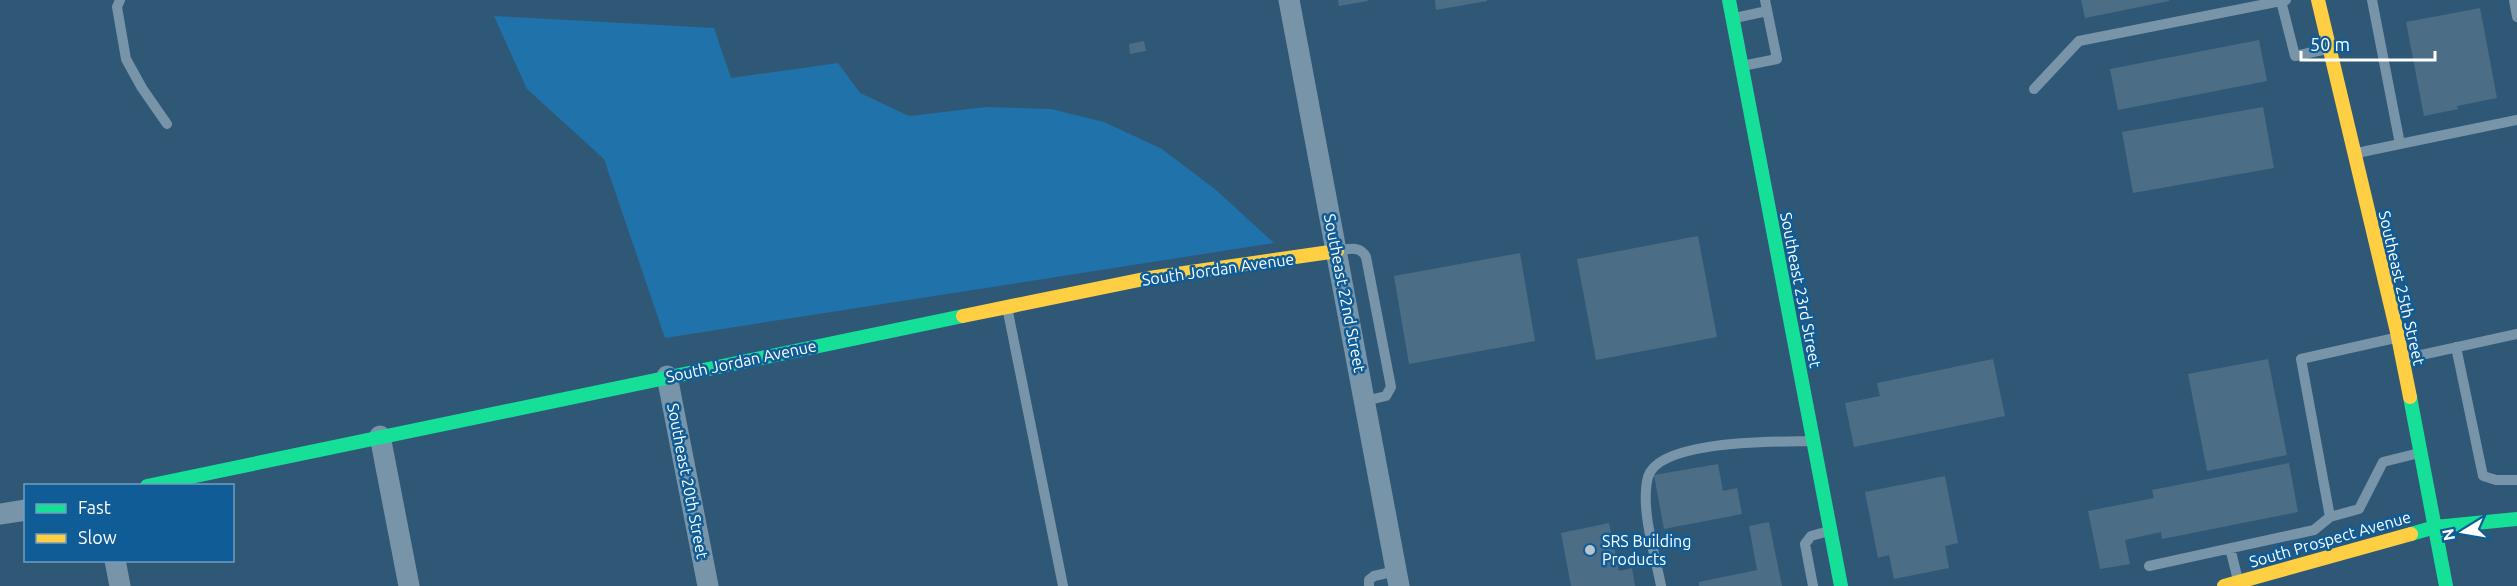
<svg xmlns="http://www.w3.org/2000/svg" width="2517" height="586" font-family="Ubuntu,sans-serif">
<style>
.green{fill:#2072ab}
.building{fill:#4c6d86}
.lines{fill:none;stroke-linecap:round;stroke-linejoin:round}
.lane{stroke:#7894a9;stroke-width:10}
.street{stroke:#7894a9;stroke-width:21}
.fast{stroke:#16e098;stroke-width:14}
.slow{stroke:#ffcf43;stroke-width:14}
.poi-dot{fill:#b6c5cf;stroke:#105c96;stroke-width:2}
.labels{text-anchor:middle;stroke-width:5;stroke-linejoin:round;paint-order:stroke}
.street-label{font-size:16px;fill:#fff;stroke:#105c96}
.poi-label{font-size:16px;fill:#fff;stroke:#105c96;text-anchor:start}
</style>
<rect width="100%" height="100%" fill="#2f5877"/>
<!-- green -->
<path class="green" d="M494 16 714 28 731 78 838 63 860 93 909 116 987 107 1051 109 1104 122 1162 149 1216 190 1274 243 665 338 604 159 527 89Z"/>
<!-- building -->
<path class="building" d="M1338 0H1367L1368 1 1339 6Z
M1435 0H1487V1L1436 10Z
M2081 0H2169V1L2085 18Z
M2480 8 2497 98 2457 106 2458 109 2424 116 2406 22Z
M2259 40 2267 81 2118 110 2110 69Z
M1144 41 1146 51 1130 54 1129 44Z
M2263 107 2274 168 2133 193 2122 132Z
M1698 236 1717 337 1596 360 1577 259Z
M1520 253 1535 341 1409 364 1394 276Z
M1993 359 2005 416 1854 447 1845 403 1880 396 1877 383Z
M2268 359 2287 455 2207 471 2188 374Z
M2289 463 2298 512 2162 539 2161 532 2125 540 2130 564 2100 569 2088 511 2154 498 2152 490Z
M1718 464 1723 491 1737 488 1742 514 1664 529 1654 475Z
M1945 476 1958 543 1945 546 1949 568 1894 579 1889 555 1878 558 1865 492Z
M1769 522 1782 586H1699V582L1757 570 1749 526Z
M1609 523 1619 571 1632 568 1635 586H1571L1561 533Z"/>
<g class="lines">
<!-- lane -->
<path class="lane" d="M120 0 117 7 126 59 142 88 167 124
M2514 0 2517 17
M2281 1 2295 56 2327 49
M1735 18 1767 11
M1742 66 1777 59 1765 0
M2034 89 2079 41 2286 0
M2400 144 2517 120
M2357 153 2400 144 2372 0
M1337 251C1349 249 1360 245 1366 257L1391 387 1386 396 1365 401
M1007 307 1063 586
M2395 338 2301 359 2330 517 2359 509 2383 462 2419 453
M2456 347 2483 476 2496 480H2517
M2403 359 2517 334
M2230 548 2238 580
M2149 566 2314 530 2330 517
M1369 586V580L1374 576 1396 571
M1661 586C1655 554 1640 508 1648 477 1659 439 1779 442 1812 441
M1813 586 1805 544 1811 536 1829 531"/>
<!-- street -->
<path class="street" d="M1289 0 1399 586
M667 376 708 586
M380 436 409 586
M0 514 26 510
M115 560 120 586"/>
<!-- fast -->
<path class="fast" d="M1729 0 1841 586
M2410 397 2446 586
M147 486 963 316
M2411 534 2435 527 2517 519"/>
<!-- slow -->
<path class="slow" d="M2318 0 2397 332 2410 397
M963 316 1149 278 1337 251
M2224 586 2411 534"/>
</g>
<!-- markers -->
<circle class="poi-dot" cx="1590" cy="550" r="6"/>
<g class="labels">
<!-- street labels -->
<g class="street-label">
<text transform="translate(1218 269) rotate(-8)" y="6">South Jordan Avenue</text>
<text transform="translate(2402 288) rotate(77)" y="6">Southeast 25th Street</text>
<text transform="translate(1801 290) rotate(79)" y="6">Southeast 23rd Street</text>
<text transform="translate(1345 293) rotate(79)" y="6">Southeast 22nd Street</text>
<text transform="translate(741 361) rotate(-12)" y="6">South Jordan Avenue</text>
<text transform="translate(688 481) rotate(79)" y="6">Southeast 20th Street</text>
<text transform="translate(2330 539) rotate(-16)" y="6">South Prospect Avenue</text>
</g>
<!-- poi labels -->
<g class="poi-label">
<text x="1602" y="547">SRS Building<tspan x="1602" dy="18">Products</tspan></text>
</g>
</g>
<!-- legend -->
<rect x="24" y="484" width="210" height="78" fill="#105c96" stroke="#709dc0" stroke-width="1.5"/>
<rect x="36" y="504" width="30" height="9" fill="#16e098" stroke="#709dc0" stroke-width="1.5"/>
<text x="78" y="514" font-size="18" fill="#ffffff">Fast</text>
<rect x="36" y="534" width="30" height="9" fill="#ffcf43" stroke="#709dc0" stroke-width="1.5"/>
<text x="78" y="544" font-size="18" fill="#ffffff">Slow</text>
<!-- north arrow -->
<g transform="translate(2463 532) rotate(259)" stroke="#105c96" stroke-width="4.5" paint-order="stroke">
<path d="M0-4.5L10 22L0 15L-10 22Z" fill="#ffffff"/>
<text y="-9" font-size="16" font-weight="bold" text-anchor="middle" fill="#ffffff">N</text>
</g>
<!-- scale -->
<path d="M2301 51v9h134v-9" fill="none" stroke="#ffffff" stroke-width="3"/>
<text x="2310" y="51" font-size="18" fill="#ffffff" stroke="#105c96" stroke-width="4.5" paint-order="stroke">50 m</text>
</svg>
